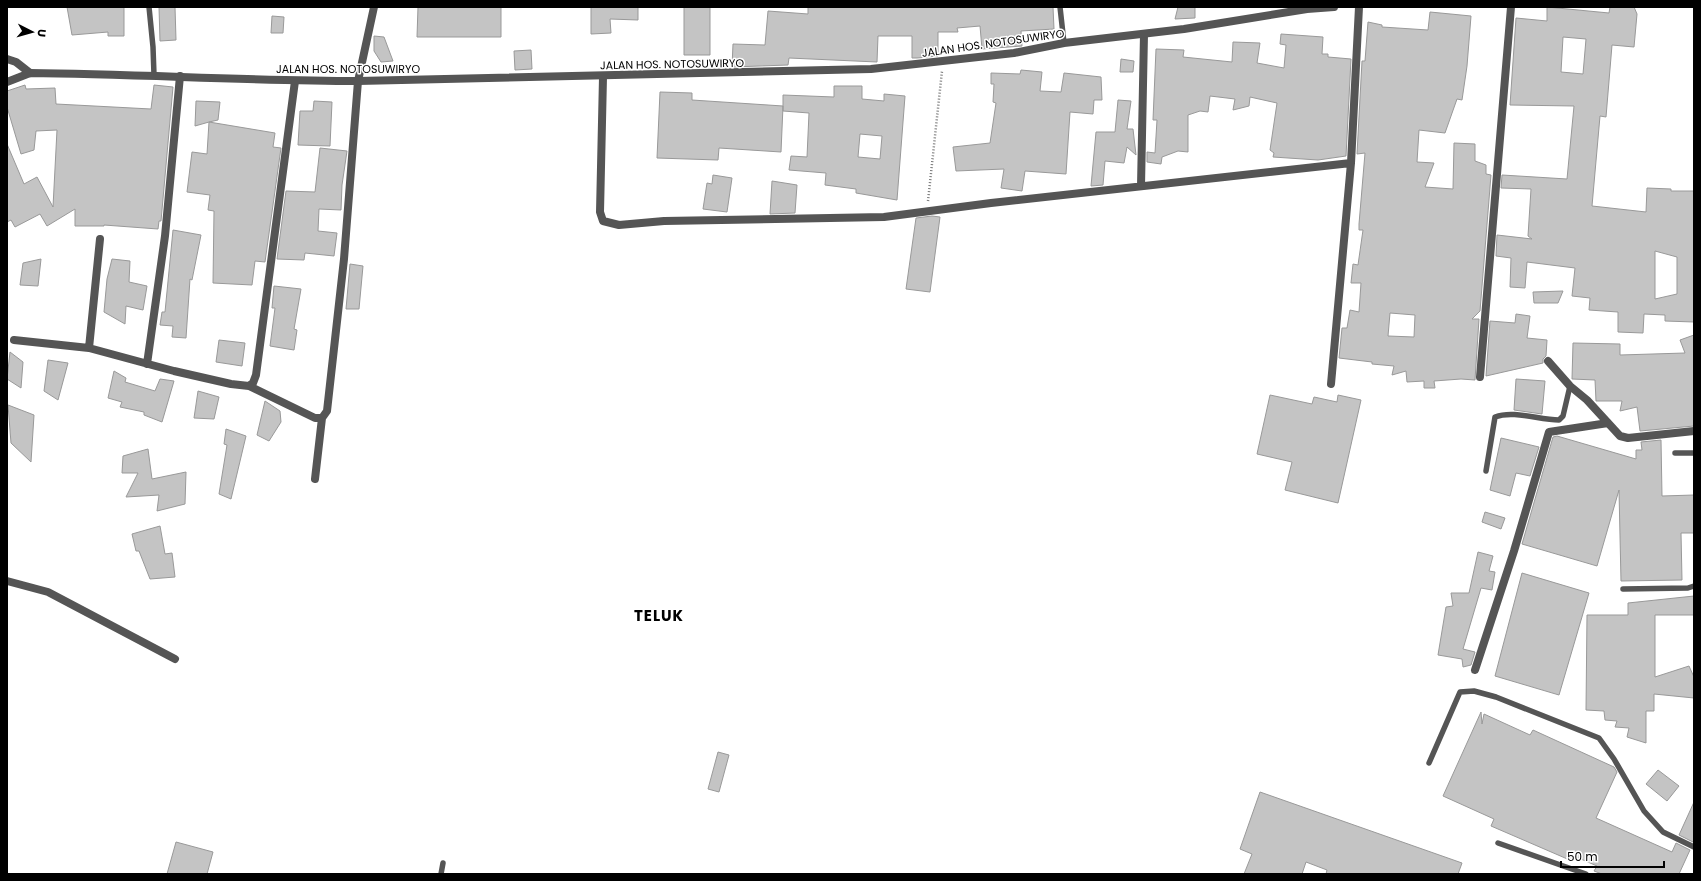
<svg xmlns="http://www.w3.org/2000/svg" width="1701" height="881" font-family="Poppins,sans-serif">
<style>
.building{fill:#c4c4c4;stroke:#999;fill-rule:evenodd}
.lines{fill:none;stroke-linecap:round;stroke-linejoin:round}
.path{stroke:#777;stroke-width:2.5;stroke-dasharray:1 2;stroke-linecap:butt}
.service{stroke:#555;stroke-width:5.5}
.minor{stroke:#555;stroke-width:8}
.tertiary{stroke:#555;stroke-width:8}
.labels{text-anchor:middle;stroke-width:3;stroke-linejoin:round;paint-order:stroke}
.street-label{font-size:11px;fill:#000;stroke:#fff}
.district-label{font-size:15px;font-weight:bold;letter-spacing:1px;fill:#000;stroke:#fff}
</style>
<rect width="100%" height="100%" fill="#fff"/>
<!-- building -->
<path class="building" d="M67 7H124V36H108V32L72 35Z
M159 7H175L176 40 160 41Z
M418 7H501V37H417Z
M591 7H638V20L610 19 611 33 591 34Z
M684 7H710V55H684Z
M808 7H1053L1054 29 1021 31 1022 46 982 49 980 26 957 28 958 32H938V56L917 58H912V36H878L877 62 789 58 788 65 732 67 733 44 765 45 768 11 808 14Z
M1178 7H1195V18L1175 19Z
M1547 7 1609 13 1610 7H1634L1637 14 1634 47 1612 45 1606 117 1600 116 1592 206 1646 212 1647 188 1671 189V191H1694V322L1665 321V315L1644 314 1643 333 1618 332V312L1589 310 1590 298 1572 296 1575 268 1527 262 1525 288 1510 287 1511 258 1496 256 1497 235 1532 239 1528 236 1531 189 1501 188 1502 175 1567 179 1574 106 1510 105 1516 18 1547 21ZM1563 37 1586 39 1583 74 1561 72ZM1655 251 1677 257V294L1655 299Z
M1430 12 1471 16 1467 66 1462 100 1457 99 1445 133 1419 130 1417 162 1434 163 1425 187 1453 189 1454 143 1475 144V161L1486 165V174L1491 175 1480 311 1472 319H1479L1475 380 1461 379 1434 381 1435 388H1424V381L1407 382 1406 371 1392 375 1394 366 1372 364V362L1339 358 1342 328H1347L1350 310 1359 312 1361 283H1351L1353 264 1358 265 1363 230H1359V224L1365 153 1357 154 1362 61H1365L1368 22 1382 25V27L1428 30ZM1390 313 1415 315 1414 337 1388 336Z
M272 16 284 17 283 33H271Z
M1281 34 1323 37 1322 54H1328V57L1351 59 1346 156 1318 160 1273 157 1274 153 1270 150 1277 103 1250 97 1249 106 1233 110 1235 99 1210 96 1208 112 1200 111 1188 115V152L1178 151 1162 157 1161 164 1147 162V152L1155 153 1157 120H1153L1156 49 1184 50 1183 57 1232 62 1233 42 1260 43 1257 63 1284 68 1286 45 1280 44Z
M374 36 384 37 393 61 381 62 374 51Z
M531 50 532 69 515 70 514 51Z
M1121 59 1134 61 1133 72H1120Z
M1021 70 1042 72 1040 91 1061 92 1064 73 1101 77 1102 100H1094L1093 114 1070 112 1066 174 1025 171 1022 191 1001 188 1004 169 956 171 953 147 990 143 996 103 993 102 994 84H991V73L1020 74Z
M25 85 26 89 55 88 56 104 151 109 154 85 173 87 161 221H159L158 229 104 225V226H75V209L47 226 40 214 15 227 11 220 7 222V144L24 184 37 177 53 207 57 130 36 131 34 150 21 154 7 107V91Z
M834 86H862V99L884 101V94L905 96 897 200 856 193V189L825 185 826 173 789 170 791 156 807 157 809 113 783 111V95L834 97ZM860 134 882 136 880 159 858 157Z
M660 92 692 93V100L783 106 781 152 719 148 718 160 657 158Z
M1118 100 1131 101 1127 129H1133L1136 155 1127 147 1124 163 1105 161 1103 185 1091 186 1096 132H1115Z
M196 101 220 102 218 120 209 122 275 133 273 147 281 148 265 262 255 261 252 285 213 283 214 211 208 210 210 195 187 192 192 152 207 154 209 122 195 126Z
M314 101 332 102 330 146 298 145 300 111H313Z
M320 148 347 151 342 185 341 210 319 209 318 231 337 233 334 256 305 253 304 260 277 259 286 191 315 192Z
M713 175 732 178 727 212 703 209 707 183 712 184Z
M772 181 797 185 795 213 770 214Z
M932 216 940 217 930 292 906 289 916 218Z
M173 230 201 235 192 280 190 279 186 338 172 337 173 326 160 325 162 312H165Z
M41 259 38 286 20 285 23 263Z
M112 259 130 261 129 282 147 286 143 310 126 306 125 324 104 312 107 279Z
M350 264 363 266 359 309H346Z
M274 286 301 289 294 329 297 330 294 350 270 346 275 308H272Z
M1563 291 1558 303H1534L1533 292Z
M1516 314 1530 316 1527 338 1547 340 1546 356 1543 359V363L1486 376 1490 321 1515 323Z
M1694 335V426L1640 431 1637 407 1620 411 1622 401H1596L1595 380 1572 379 1573 343 1620 344V355L1685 353 1680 340Z
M219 340 245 343 242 366 216 362Z
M10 352 23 362 21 388 7 379Z
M48 360 68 363 58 400 44 391Z
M114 371 126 378 125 382 155 391 160 379 174 381 162 422 144 415V412L120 407 122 402 108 398Z
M1516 379 1545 381 1542 414 1514 410Z
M198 391 219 397 214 419 194 418Z
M1270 395 1312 404 1314 397 1337 402 1338 395 1361 400 1338 503 1285 490 1292 462 1257 454Z
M265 401 280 411 281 422 269 441 257 435Z
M8 405 34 415 31 462 11 443Z
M226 429 246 436 231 499 219 494 227 445 224 444Z
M1557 436 1636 459V450H1642L1641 442 1661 440 1662 496 1694 495V533H1681L1682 580 1621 581 1619 490 1597 566 1522 544 1553 437Z
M1501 438 1539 447 1530 476 1516 473 1510 496 1490 490Z
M148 449 152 479 186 472 185 504 157 511 159 495 126 497 138 473H122L123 456Z
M1485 512 1505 518 1501 529 1482 522Z
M160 526 165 554 172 553 175 577 150 579 139 551H136L132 534Z
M1478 552 1493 556 1489 571 1495 572 1492 590 1481 588 1463 649 1475 652 1471 665 1463 667 1462 659 1438 655 1446 607 1453 606 1451 593H1469Z
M1522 573 1589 593 1559 695 1495 676Z
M1694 596V615H1655V677L1689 666 1694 677V698L1654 694V711H1646V743L1627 737 1629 728 1615 727 1617 721 1605 720 1604 711 1586 710 1587 615H1628V603Z
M1481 712 1482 724 1484 714 1530 735 1533 730 1614 767 1617 772 1596 818 1672 852 1676 843 1690 850 1679 874H1602L1594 871 1597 866 1574 856 1572 861 1491 826 1494 819 1443 796Z
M718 752 729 755 719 792 708 789Z
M1658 770 1679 786 1667 801 1646 784Z
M1260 792 1462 863 1458 874H1326L1327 870 1306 862 1302 874H1244L1252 854 1240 849Z
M1694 802V840L1693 842 1679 835Z
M176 842 213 852 207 874H167Z"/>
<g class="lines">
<!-- path -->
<path class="path" d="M928 201 942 71"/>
<!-- service -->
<path class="service" d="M149 7 153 47 154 75
M1060 7 1064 43
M1675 453H1694
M1486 471 1495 417C1514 410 1539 420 1559 420L1563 416 1570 386
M1623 589 1688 588 1694 586
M1429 763 1460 692 1474 691 1496 697 1599 738 1614 759 1644 811 1663 832 1694 847
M1498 843 1586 874
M441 874 443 863"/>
<!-- minor -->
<path class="minor" d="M7 59 16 62 30 73
M603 77 600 212 603 221 619 225 664 221 884 217 991 203 1351 163
M1141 186 1144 34
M14 340 89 348 174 371 231 384 249 386 253 383 256 375 295 81
M89 348 100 239
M1548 361 1570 386 1587 400 1620 436 1628 438 1694 431
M147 364 165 236 180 76
M1480 377 1511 7
M1331 384 1351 163 1359 7
M249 386 315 418H322L327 411 344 259 358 81 374 7
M315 479 322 418
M7 581 48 592 175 659
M1475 670 1514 551 1549 432 1608 423"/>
<!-- tertiary -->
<path class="tertiary" d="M7 82 30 73C139 74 249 81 358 81L871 69 1014 53 1064 43 1184 29 1307 9 1334 7"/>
</g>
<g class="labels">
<!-- street labels -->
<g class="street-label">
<text transform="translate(993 43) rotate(-8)" y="4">JALAN HOS. NOTOSUWIRYO</text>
<text transform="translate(672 64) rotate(-1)" y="4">JALAN HOS. NOTOSUWIRYO</text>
<text x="348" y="73">JALAN HOS. NOTOSUWIRYO</text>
</g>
<!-- district labels -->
<g class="district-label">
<text x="659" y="621">TELUK</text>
</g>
</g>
<!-- border -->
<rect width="1701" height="881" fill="none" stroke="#000000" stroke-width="16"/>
<!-- north arrow -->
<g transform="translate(32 32) rotate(96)" stroke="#ffffff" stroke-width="3" paint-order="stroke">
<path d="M0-3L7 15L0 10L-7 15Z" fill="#000000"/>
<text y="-6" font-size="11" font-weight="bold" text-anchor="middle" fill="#000000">U</text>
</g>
<!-- scale -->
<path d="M1561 861v6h103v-6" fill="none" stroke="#000000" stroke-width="2"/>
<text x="1567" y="861" font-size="12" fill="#000000" stroke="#ffffff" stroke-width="3" paint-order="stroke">50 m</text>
</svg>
